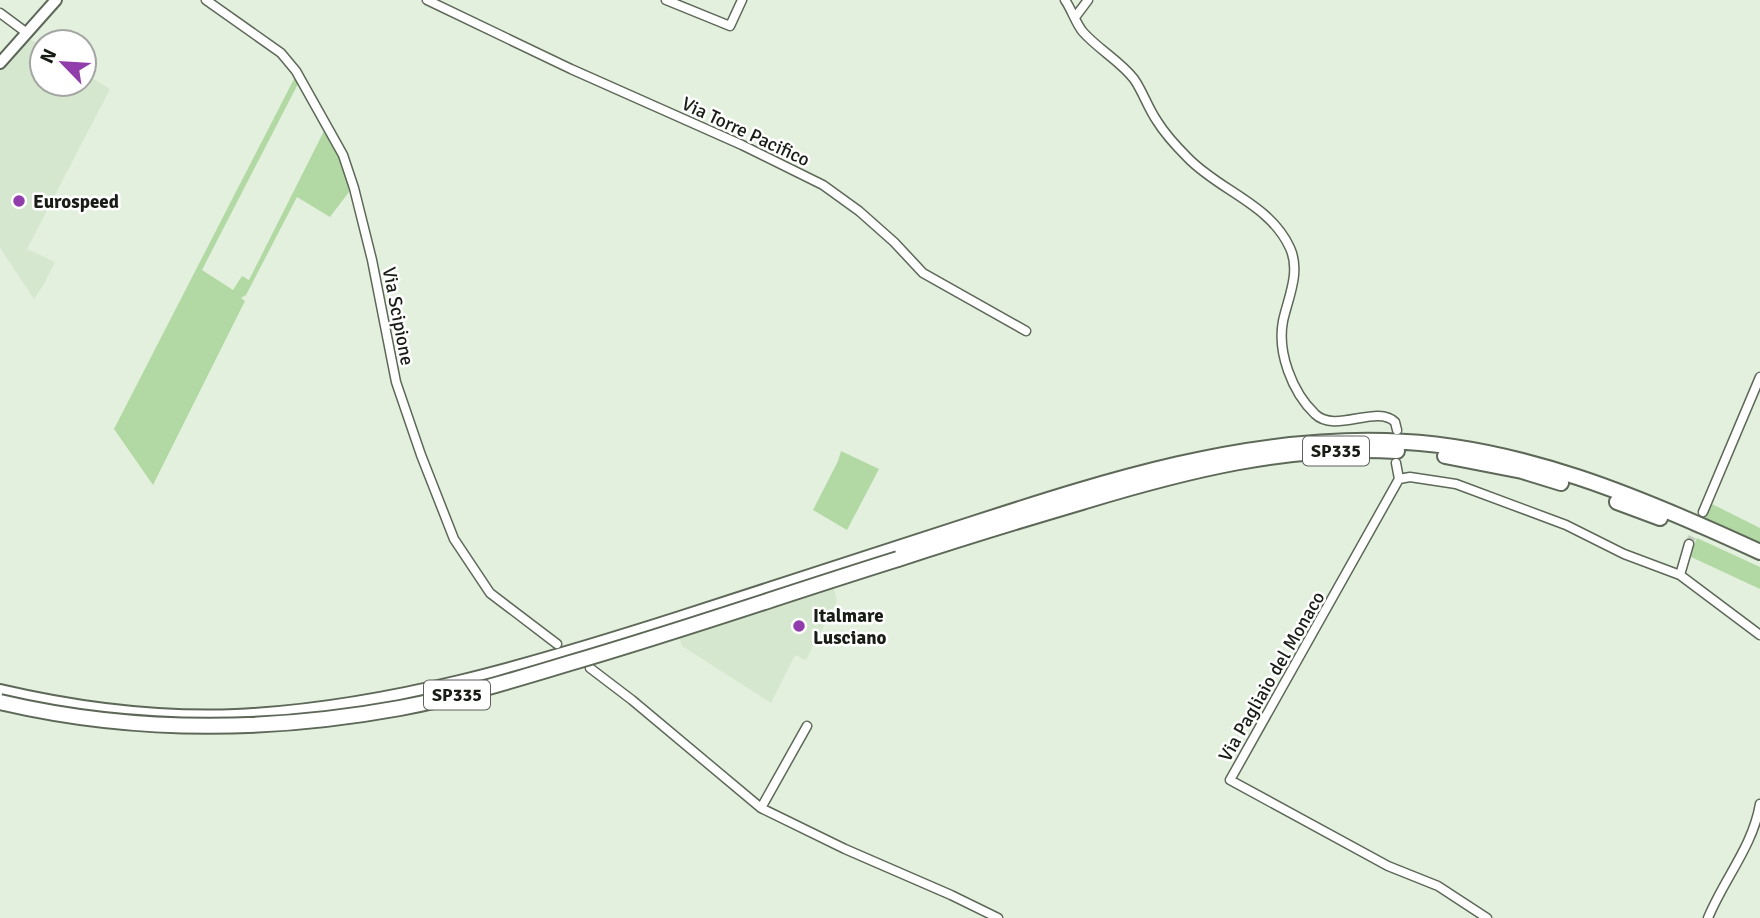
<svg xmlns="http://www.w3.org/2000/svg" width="1760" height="918" font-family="Signika,sans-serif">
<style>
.built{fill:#d5e7ce}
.green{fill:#b2d9a3}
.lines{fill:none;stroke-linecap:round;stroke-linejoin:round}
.street-tunnel{stroke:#c5d0c0;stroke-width:8;stroke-dasharray:8 4;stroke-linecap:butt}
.street-casing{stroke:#5d6858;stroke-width:11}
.secondary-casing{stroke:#5d6858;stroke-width:14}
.highway-casing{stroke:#5d6858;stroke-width:18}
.street{stroke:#fff;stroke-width:8}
.secondary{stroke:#fff;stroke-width:10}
.highway{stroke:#fff;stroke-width:14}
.highway-bridge-casing{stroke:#5d6858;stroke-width:18;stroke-linecap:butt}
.highway-bridge{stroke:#fff;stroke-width:14}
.poi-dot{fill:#913eac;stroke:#fff;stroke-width:2.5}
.labels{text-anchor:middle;stroke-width:5;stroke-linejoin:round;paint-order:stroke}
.shield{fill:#fff;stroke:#5d615c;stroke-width:2}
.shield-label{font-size:18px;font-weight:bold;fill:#181d16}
.street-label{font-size:19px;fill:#181d16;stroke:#fff}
.poi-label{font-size:19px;font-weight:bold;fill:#181d16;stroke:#fff;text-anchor:start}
</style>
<rect width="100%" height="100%" fill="#e3f0de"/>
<!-- built -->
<path class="built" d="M26 37 42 47V84H84V73L110 89 27 249 55 262 45 282 34 299 0 248V66Z
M833 585 837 601 806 660 795 655 771 703 682 646 679 636Z"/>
<!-- green -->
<path class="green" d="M296 75 299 82 202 270 233 290 242 276 249 280 325 129 341 158 352 188 330 217 297 197 246 295 241 298 245 301 153 485 114 429Z
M841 451 879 469 847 530 813 510 838 461Z
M1710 503 1760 528V545L1704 519Z
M1697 538 1760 567V589L1689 556Z"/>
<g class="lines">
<!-- street-tunnel -->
<path class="street-tunnel" d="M1689 544 1699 521"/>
<defs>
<path id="street" d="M206 0 281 53 296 71 343 155 354 188 372 260 396 382 421 455 454 539 490 593 557 644
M427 0 571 69 742 145 823 185 859 211 894 242 923 273 1026 331
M666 0 730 26 742 0
M1065 0C1072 10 1076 24 1083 32 1098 49 1120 61 1134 79 1143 92 1148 108 1157 121 1165 134 1177 147 1188 158 1220 191 1270 204 1290 248 1301 272 1288 298 1283 321 1277 352 1292 392 1315 414 1335 434 1377 404 1395 422L1397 430
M0 13 27 33
M1076 16 1088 0
M1396 463 1399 479
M1399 479 1230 780 1388 866 1438 886 1487 918
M1399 479 1410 477 1456 484 1566 525 1624 554 1680 575 1760 635
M1703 512 1760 377
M1680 575 1689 544
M590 668 632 700 761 808 845 849 951 895 998 918
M761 808 807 726
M1708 918C1724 879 1753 846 1760 804"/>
<path id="secondary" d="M0 63 56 0"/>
<path id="highway" d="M1445 456 1522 471 1561 483
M1617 502 1660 518
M898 559C959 539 1021 520 1082 502 1184 471 1289 444 1397 451
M0 692C77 710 157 720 236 717 388 710 536 665 680 619 779 587 878 555 976 523 1109 480 1244 437 1386 441 1517 444 1643 498 1760 552"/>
</defs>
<!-- street casing -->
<use href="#street" class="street-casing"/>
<!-- secondary casing -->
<use href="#secondary" class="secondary-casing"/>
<!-- highway casing -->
<use href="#highway" class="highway-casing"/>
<!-- street -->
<use href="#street" class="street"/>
<!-- secondary -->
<use href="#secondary" class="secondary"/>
<!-- highway -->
<use href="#highway" class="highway"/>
<defs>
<path id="highway-bridge" d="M0 702C132 733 268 732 400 708 458 697 514 680 570 663 680 631 789 593 898 559"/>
</defs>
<!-- highway-bridge casing -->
<use href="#highway-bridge" class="highway-bridge-casing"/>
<!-- highway-bridge -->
<use href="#highway-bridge" class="highway-bridge"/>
</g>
<!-- markers -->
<g class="poi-dot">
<circle cx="19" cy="201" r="7"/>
<circle cx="799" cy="626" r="7"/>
</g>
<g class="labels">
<!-- shield labels -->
<g class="shield">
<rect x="1303" y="436.5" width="66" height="29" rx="5"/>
<rect x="424" y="680.5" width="66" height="29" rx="5"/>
</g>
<g class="shield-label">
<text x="1336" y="457">SP335</text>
<text x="457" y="701">SP335</text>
</g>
<!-- street labels -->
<g class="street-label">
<text transform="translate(746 131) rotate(25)" y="7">Via Torre Pacifico</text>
<text transform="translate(399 316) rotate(79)" y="7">Via Scipione</text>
<text transform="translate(1271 676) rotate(-60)" y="7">Via Pagliaio del Monaco</text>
</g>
<!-- poi labels -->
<g class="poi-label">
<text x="33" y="208">Eurospeed</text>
<text x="813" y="622">Italmare<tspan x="813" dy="22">Lusciano</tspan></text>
</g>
</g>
<!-- north arrow -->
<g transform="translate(63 63) rotate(295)"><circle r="33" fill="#ffffff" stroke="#a3a5a2" stroke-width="2"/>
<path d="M0-5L12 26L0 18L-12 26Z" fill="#913eac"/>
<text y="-10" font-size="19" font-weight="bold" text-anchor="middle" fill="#181d16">N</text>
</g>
</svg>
